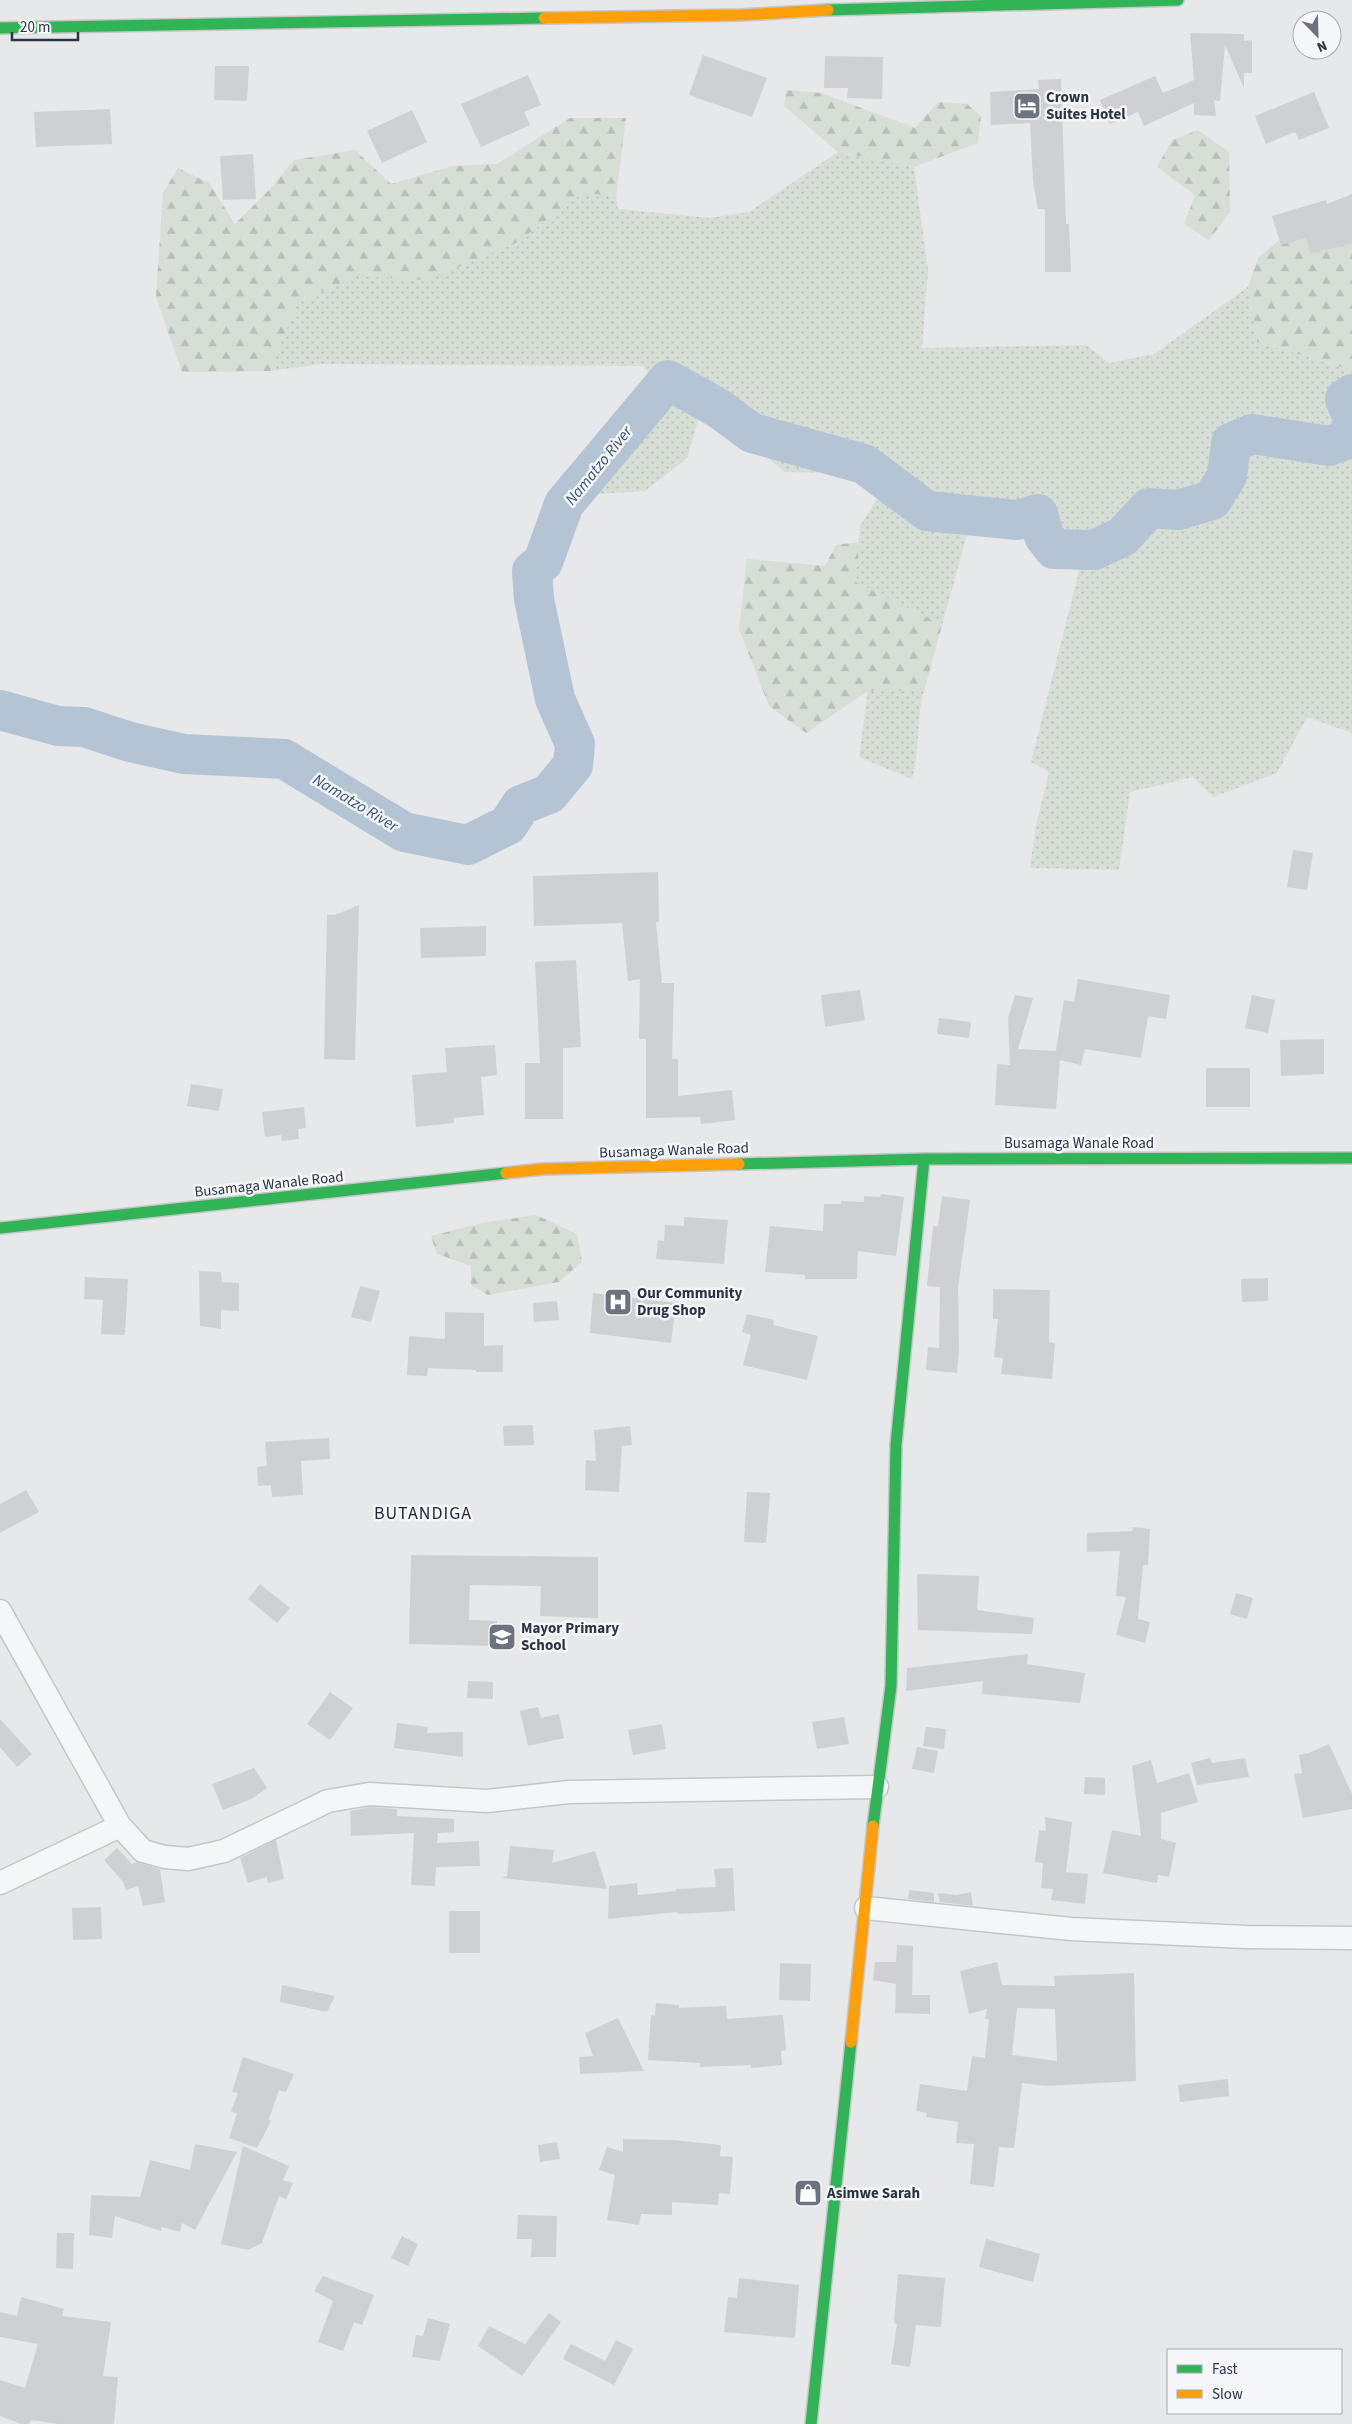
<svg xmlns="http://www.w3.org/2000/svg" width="1352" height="2424" font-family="'Source Sans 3',sans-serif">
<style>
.grass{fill:url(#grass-dots)}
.forest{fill:url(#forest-firs)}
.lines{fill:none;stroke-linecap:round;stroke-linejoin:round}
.river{stroke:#b4c4d5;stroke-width:40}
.building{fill:#ced0d3;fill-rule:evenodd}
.street-casing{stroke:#c4c6c8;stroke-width:25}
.fast-casing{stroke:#c4c6c8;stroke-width:14}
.slow-casing{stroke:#c4c6c8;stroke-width:14}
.street{stroke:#f5f6f7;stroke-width:22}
.fast{stroke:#30b455;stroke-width:11}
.slow{stroke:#ff9f0a;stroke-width:11}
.labels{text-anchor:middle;stroke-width:5;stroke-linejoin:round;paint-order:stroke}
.poi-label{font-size:15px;font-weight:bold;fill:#2b3445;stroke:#f4f6f9;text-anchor:start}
.street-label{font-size:15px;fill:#2b3445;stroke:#f4f6f9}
.water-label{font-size:16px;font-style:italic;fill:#34527a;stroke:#f4f6f9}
.quarter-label{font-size:18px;letter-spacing:1px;fill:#1d2536;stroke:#f4f6f9}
</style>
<defs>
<pattern id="grass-dots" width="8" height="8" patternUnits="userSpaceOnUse" patternTransform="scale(1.25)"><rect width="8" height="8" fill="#d6ded6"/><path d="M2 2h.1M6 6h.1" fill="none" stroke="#b8bfb9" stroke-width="1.8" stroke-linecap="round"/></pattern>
<pattern id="forest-firs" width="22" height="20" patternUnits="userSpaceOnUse" patternTransform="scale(1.25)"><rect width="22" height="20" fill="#d6ded6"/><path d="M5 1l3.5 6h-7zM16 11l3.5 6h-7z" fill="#b8bfb9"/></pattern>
</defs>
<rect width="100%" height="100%" fill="#e6e8ea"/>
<!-- grass -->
<path class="grass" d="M838 152 914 167 928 270 922 348 1086 345 1109 363 1154 354 1248 287 1257 342 1352 370V733L1307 717 1277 773 1213 797 1193 777 1130 792 1119 870 1030 868 1036 826 1049 772 1031 762 1079 571 1076 549H1054L1034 525 972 516 942 625 855 582 860 526 882 491 841 473 785 472 742 436 700 414 687 458 645 491 596 494 600 436 653 379 643 366 321 364 270 371 297 303 357 276 516 243 583 193 616 196 618 209 709 218 749 212Z
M868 691H924C915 722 921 748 912 779L859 757Z"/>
<!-- forest -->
<path class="forest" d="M786 90 821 93 915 128 938 102 967 104 981 116 978 143 914 167 838 152 784 106Z
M570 118H626L616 196 583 193 516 243 427 280 357 276 297 303 270 371 182 372 156 297 163 193 178 168 209 183 235 224 269 190 294 160 355 150 391 184 452 166 497 164Z
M1198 130 1229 152 1230 212 1209 240 1184 224 1195 195 1157 167 1172 140Z
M1352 235V370L1257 342 1248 287 1258 258 1283 237 1330 239Z
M859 542 856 582 942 625 924 691H868L806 733 769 706 739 629 747 559 825 566 836 545Z
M536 1215 577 1234 582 1262 559 1282 488 1295 471 1285V1266L437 1254 431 1236 482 1223Z"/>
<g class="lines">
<!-- river -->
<path class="river" d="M1352 394 1345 399 1352 416
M0 710 58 726 84 727 130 742 184 754 284 759 404 832 468 845 508 825 521 805 549 794 573 765 575 744 555 699 534 599 532 571 543 562 564 504 668 380 718 408 752 433 864 464 927 511 1017 520 1038 514 1044 536 1054 549 1094 550 1122 537 1149 508 1178 510 1212 500 1227 476 1231 443 1252 434 1329 446 1348 439 1352 425"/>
</g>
<!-- building -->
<path class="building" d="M1190 33 1244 34V41L1252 40V73H1244V88L1225 45 1220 101 1214 100 1216 116 1194 115V103L1144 126 1138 112 1110 124 1100 100 1155 76 1163 93 1194 80Z
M703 55 767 78 752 117 689 95Z
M825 56 883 57 882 99 847 98 848 88H824Z
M215 66H249L247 101 214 100Z
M528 75 541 105 524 112 530 125 481 147 461 104Z
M1061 79 1066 224H1069L1071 272H1045V209H1038L1033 181 1030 123 991 125 990 92 1039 89 1038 80Z
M1314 92 1329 128 1299 140 1295 132 1266 144 1255 116Z
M110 109 112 144 36 147 34 112Z
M412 110 427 142 382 163 367 131Z
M253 154 256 199 223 200 220 156Z
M1352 194V243L1310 254 1306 238 1281 245 1272 216 1326 200 1327 204Z
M1293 850 1313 853 1307 890 1287 887Z
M658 872 659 922H656L662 983H674L672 1059H678V1096L732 1090 735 1120 701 1124 700 1117 646 1118V1039H639L640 979 628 981 622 923 534 926 533 876Z
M359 905 355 1060 324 1059 327 915H335Z
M486 926V956L421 958 420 928Z
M576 960 581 1047 563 1048V1119H525V1063H540L535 962Z
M1078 979 1170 995 1166 1019 1148 1016 1141 1058 1085 1049 1081 1065 1060 1060 1056 1109 995 1105 997 1064 1010 1065 1008 1018 1015 995 1033 998 1018 1049 1056 1051 1064 1000 1074 1002Z
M860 990 865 1020 825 1027 821 995Z
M1252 995 1275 1000 1268 1033 1245 1028Z
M939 1018 971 1022 969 1038 937 1034Z
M1324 1039V1074L1281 1076 1280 1040Z
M495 1045 497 1075 481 1077 484 1115 454 1118V1123L416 1127 412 1075 447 1072 445 1048Z
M1206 1068H1250V1107H1206Z
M191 1084 223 1089 219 1111 187 1106Z
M304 1107 306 1128 298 1129 299 1139 282 1141 281 1135 265 1137 262 1112Z
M881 1194 904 1197 896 1256 858 1251 857 1279H805V1275L765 1272 770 1226 823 1231 824 1204H841V1201L864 1202V1196L880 1197Z
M942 1196 970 1200 958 1288 959 1350 957 1373 926 1370 928 1347 939 1348 940 1287 927 1286 933 1226H938Z
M684 1217 728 1220 724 1264 656 1259 658 1240 664 1241 665 1225 684 1226Z
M199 1271 221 1272 222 1282 239 1283V1311L221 1310V1329L200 1326Z
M85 1277 128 1279 125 1335 101 1334 103 1300 84 1299Z
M1268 1278V1301L1242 1302 1241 1279Z
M360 1286 380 1291 371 1322 351 1317Z
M993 1289 1050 1290 1049 1342 1055 1343 1052 1379 1001 1374 1003 1358 994 1357 998 1319H993Z
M593 1293 676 1303 671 1343 590 1333Z
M557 1301 559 1320 534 1322 533 1303Z
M445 1312 484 1313V1346L503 1345V1372H476V1370L428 1368 427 1376 407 1375 409 1336 445 1339Z
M747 1314 774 1320 773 1325 818 1336 807 1380 743 1365 751 1335 742 1332Z
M533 1425 534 1445 504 1446 503 1426Z
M630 1426 632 1445 622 1446 619 1492 585 1490 586 1460 596 1461 594 1430Z
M329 1438 330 1459 301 1461 303 1495 272 1497 271 1485 258 1486 257 1467 267 1466 265 1442Z
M26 1490 39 1512 0 1533V1504Z
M747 1492 770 1493 766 1543 744 1542Z
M1133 1527 1150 1529 1148 1565H1143L1138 1619 1150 1622 1145 1643 1116 1635 1126 1597 1116 1596 1120 1551 1087 1552V1533L1132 1531Z
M411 1555 598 1557V1618L540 1616 541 1586 470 1585 469 1620 497 1621 495 1646 409 1644Z
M917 1574 979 1576 977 1610 1034 1618 1032 1634 918 1630Z
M260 1584 290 1608 277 1623 248 1599Z
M1236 1593 1253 1598 1247 1619 1230 1614Z
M1028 1654 1027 1664 1085 1673 1080 1703 982 1694 983 1681 906 1691 907 1668Z
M468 1681 493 1682V1699L467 1698Z
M330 1692 353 1708 330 1740 307 1724Z
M538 1707 541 1718 559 1714 564 1738 528 1746 520 1711Z
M844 1717 849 1744 817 1749 812 1722Z
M0 1719 32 1754 17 1767 0 1747Z
M397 1723 428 1727 427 1733 463 1732V1757L394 1748Z
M662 1724 666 1749 633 1755 628 1730Z
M926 1727 946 1729 944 1749 923 1746Z
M1329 1744 1352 1794V1809L1303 1818 1294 1774 1302 1773 1299 1755 1309 1753Z
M917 1747 938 1751 934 1773 912 1769Z
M1210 1758 1212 1763 1245 1758 1249 1777 1197 1785 1191 1763Z
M1151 1760 1157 1783 1189 1773 1198 1802 1161 1813V1839L1176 1843 1169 1877 1158 1875 1157 1883 1103 1873 1112 1830 1141 1836 1132 1766Z
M254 1768 267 1788 251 1799 223 1810 212 1784Z
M1085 1777 1105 1778V1795L1084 1794Z
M370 1807 397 1809V1816L454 1819V1832L438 1833 437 1843 479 1841 480 1866 436 1867 435 1886 411 1885 414 1833 351 1836 350 1811Z
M1045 1817 1072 1822 1066 1872 1088 1874 1085 1904 1051 1900 1053 1889 1041 1888 1043 1863 1035 1862 1039 1830 1046 1831Z
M276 1840 284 1879 268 1883 267 1877 248 1883 240 1858Z
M510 1846 554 1850 552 1863 595 1851 607 1889 502 1878 507 1876Z
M117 1848 132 1864 137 1862 160 1869 165 1902 143 1906 138 1886 126 1890 123 1882 104 1860Z
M733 1868 735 1911 678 1914 677 1912 608 1919 609 1886 637 1883 638 1895 676 1891V1889L716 1887 714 1869Z
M909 1890 934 1893V1902L908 1899Z
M971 1892 973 1906 940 1902 938 1893 957 1895Z
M101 1907 102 1939 73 1940 72 1908Z
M449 1911H480V1953H449Z
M897 1945 913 1946 912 1995H930V2014L895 2013 896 1984 873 1980 875 1962H896Z
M997 1962 1002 1985 1055 1986 1054 1976 1134 1973 1136 2081 1046 2086 1022 2083 1014 2148 999 2147 994 2187 970 2184 974 2144 956 2143 958 2122 926 2117 927 2113 916 2111 920 2084 967 2091 972 2056 985 2058 989 2019H985L987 2009 969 2014 960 1971ZM1017 2008 1055 2009 1057 2061 1012 2055Z
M780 1963 811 1964 810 2001 779 2000Z
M282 1985 335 1996 327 2012 280 2002Z
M656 2003 679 2005V2008L726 2006 727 2019 783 2015 786 2050 781 2051 782 2065 751 2068V2065L700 2067V2063L648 2060 651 2015 655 2016Z
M618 2018 644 2071 580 2074 579 2057 593 2056 585 2033Z
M243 2057 294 2074 286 2092 279 2090 269 2119 271 2121 257 2148 229 2138 237 2114 231 2111 238 2093 232 2092Z
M1228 2079 1229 2096 1180 2102 1178 2085Z
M623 2139 673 2140 721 2145 720 2156 733 2157 730 2194 719 2193 718 2205 672 2202V2215L641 2214 639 2225 607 2220 615 2175 599 2170 607 2147 623 2152Z
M557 2142 560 2159 540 2162 538 2145Z
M195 2144 237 2152 195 2230 182 2223 180 2232 162 2227 161 2231 115 2216 112 2238 89 2235 91 2195 140 2197 150 2160 190 2170Z
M243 2146 289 2166 283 2180 293 2183 286 2199 279 2196 262 2243 248 2250 221 2244Z
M518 2215 557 2216 556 2257H531L532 2239H517Z
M57 2233H74L73 2269 56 2268Z
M402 2236 418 2244 408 2266 391 2258Z
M986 2239 1040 2254 1033 2282 979 2267Z
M898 2274 945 2278 941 2327 916 2325 910 2367 891 2364 897 2324 894 2323Z
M323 2276 374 2295 362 2325 354 2322 343 2351 318 2342 333 2301 314 2291Z
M739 2278 799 2285 795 2338 724 2332 728 2297 737 2298Z
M21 2297 64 2309 62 2316 111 2322 103 2376 118 2377 114 2424H59L31 2420 29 2424H21L0 2416V2380L25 2388 38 2344 0 2337V2312L17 2316Z
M549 2313 561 2322 522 2376 478 2346 489 2326 525 2344Z
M428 2318 450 2324 440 2361 412 2357 416 2335 423 2336Z
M616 2340 633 2349 614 2385 563 2359 571 2344 605 2361Z"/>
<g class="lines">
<defs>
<path id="street" d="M0 1611 120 1826 143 1851 165 1857 188 1859 224 1851 328 1801 369 1794 487 1801 569 1792 877 1787
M0 1883 120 1826
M866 1908 1071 1929 1246 1937 1352 1938"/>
<path id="fast" d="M828 10 1178 0
M0 28 544 18
M739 1164 924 1159 1352 1158
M0 1228 506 1173
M873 1826 891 1686 896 1445 924 1159
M811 2424 851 2042"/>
<path id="slow" d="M544 18 740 15 828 10
M506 1173 543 1169 739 1164
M851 2042 873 1826"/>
</defs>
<!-- street casing -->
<use href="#street" class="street-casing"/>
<!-- fast casing -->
<use href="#fast" class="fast-casing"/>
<!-- slow casing -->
<use href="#slow" class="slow-casing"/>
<!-- street -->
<use href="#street" class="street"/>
<!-- fast -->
<use href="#fast" class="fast"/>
<!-- slow -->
<use href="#slow" class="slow"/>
</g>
<!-- icons -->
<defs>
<symbol id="hotel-square" viewBox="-11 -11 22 22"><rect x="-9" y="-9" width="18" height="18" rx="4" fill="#6c737f" stroke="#f4f6f9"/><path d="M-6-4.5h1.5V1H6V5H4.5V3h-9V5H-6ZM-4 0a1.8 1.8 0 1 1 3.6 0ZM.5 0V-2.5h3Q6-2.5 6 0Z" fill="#fff"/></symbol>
<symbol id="hospital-square" viewBox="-11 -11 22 22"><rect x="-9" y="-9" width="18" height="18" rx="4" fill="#6c737f" stroke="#f4f6f9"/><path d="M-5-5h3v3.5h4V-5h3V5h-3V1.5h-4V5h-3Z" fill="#fff"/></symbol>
<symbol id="school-square" viewBox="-11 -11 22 22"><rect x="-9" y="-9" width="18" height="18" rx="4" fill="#6c737f" stroke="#f4f6f9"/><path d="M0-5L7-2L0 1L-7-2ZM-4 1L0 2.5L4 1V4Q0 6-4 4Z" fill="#fff"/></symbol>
<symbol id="shop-square" viewBox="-11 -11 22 22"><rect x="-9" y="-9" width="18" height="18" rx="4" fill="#6c737f" stroke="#f4f6f9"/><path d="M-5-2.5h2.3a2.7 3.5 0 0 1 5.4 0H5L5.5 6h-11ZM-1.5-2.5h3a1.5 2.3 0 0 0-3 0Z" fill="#fff"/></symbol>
</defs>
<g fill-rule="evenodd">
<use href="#hotel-square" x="1011" y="90" width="32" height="32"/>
<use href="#hospital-square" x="602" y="1286" width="32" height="32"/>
<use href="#school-square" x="486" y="1621" width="32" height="32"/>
<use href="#shop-square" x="792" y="2177" width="32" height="32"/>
</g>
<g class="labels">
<!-- poi labels -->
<g class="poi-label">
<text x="1046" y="102">Crown<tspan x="1046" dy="17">Suites Hotel</tspan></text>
<text x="637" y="1298">Our Community<tspan x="637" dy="17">Drug Shop</tspan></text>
<text x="521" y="1633">Mayor Primary<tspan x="521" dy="17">School</tspan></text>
<text x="827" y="2198">Asimwe Sarah</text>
</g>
<!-- street labels -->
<g class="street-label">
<text x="1079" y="1148">Busamaga Wanale Road</text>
<text transform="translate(674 1150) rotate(-2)" y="5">Busamaga Wanale Road</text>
<text transform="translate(269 1184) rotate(-6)" y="5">Busamaga Wanale Road</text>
</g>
<!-- water labels -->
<g class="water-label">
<text transform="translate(598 465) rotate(-51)" y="6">Namatzo River</text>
<text transform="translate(356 802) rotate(31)" y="6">Namatzo River</text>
</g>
<!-- quarter labels -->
<g class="quarter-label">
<text x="423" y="1519">BUTANDIGA</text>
</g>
</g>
<!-- legend -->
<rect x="1167" y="2349" width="175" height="65" fill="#f4f6f9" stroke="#a4a8b1"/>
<rect x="1177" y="2365" width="25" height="8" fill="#30b455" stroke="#a4a8b1"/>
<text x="1212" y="2374" font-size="15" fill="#2b3445">Fast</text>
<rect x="1177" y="2390" width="25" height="8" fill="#ff9f0a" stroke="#a4a8b1"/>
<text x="1212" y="2399" font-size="15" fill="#2b3445">Slow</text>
<!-- north arrow -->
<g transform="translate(1317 35) rotate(157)"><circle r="24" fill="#f4f6f9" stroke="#a4a8b1"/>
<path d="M0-4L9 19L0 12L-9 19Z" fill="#6c737f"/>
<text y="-8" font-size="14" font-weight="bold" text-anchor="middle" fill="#2b3445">N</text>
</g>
<!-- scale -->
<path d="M12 32v8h66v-8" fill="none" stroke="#2b3445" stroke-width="2.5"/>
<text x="20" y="32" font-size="15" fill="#2b3445" stroke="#f4f6f9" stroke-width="4" paint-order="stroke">20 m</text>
</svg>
